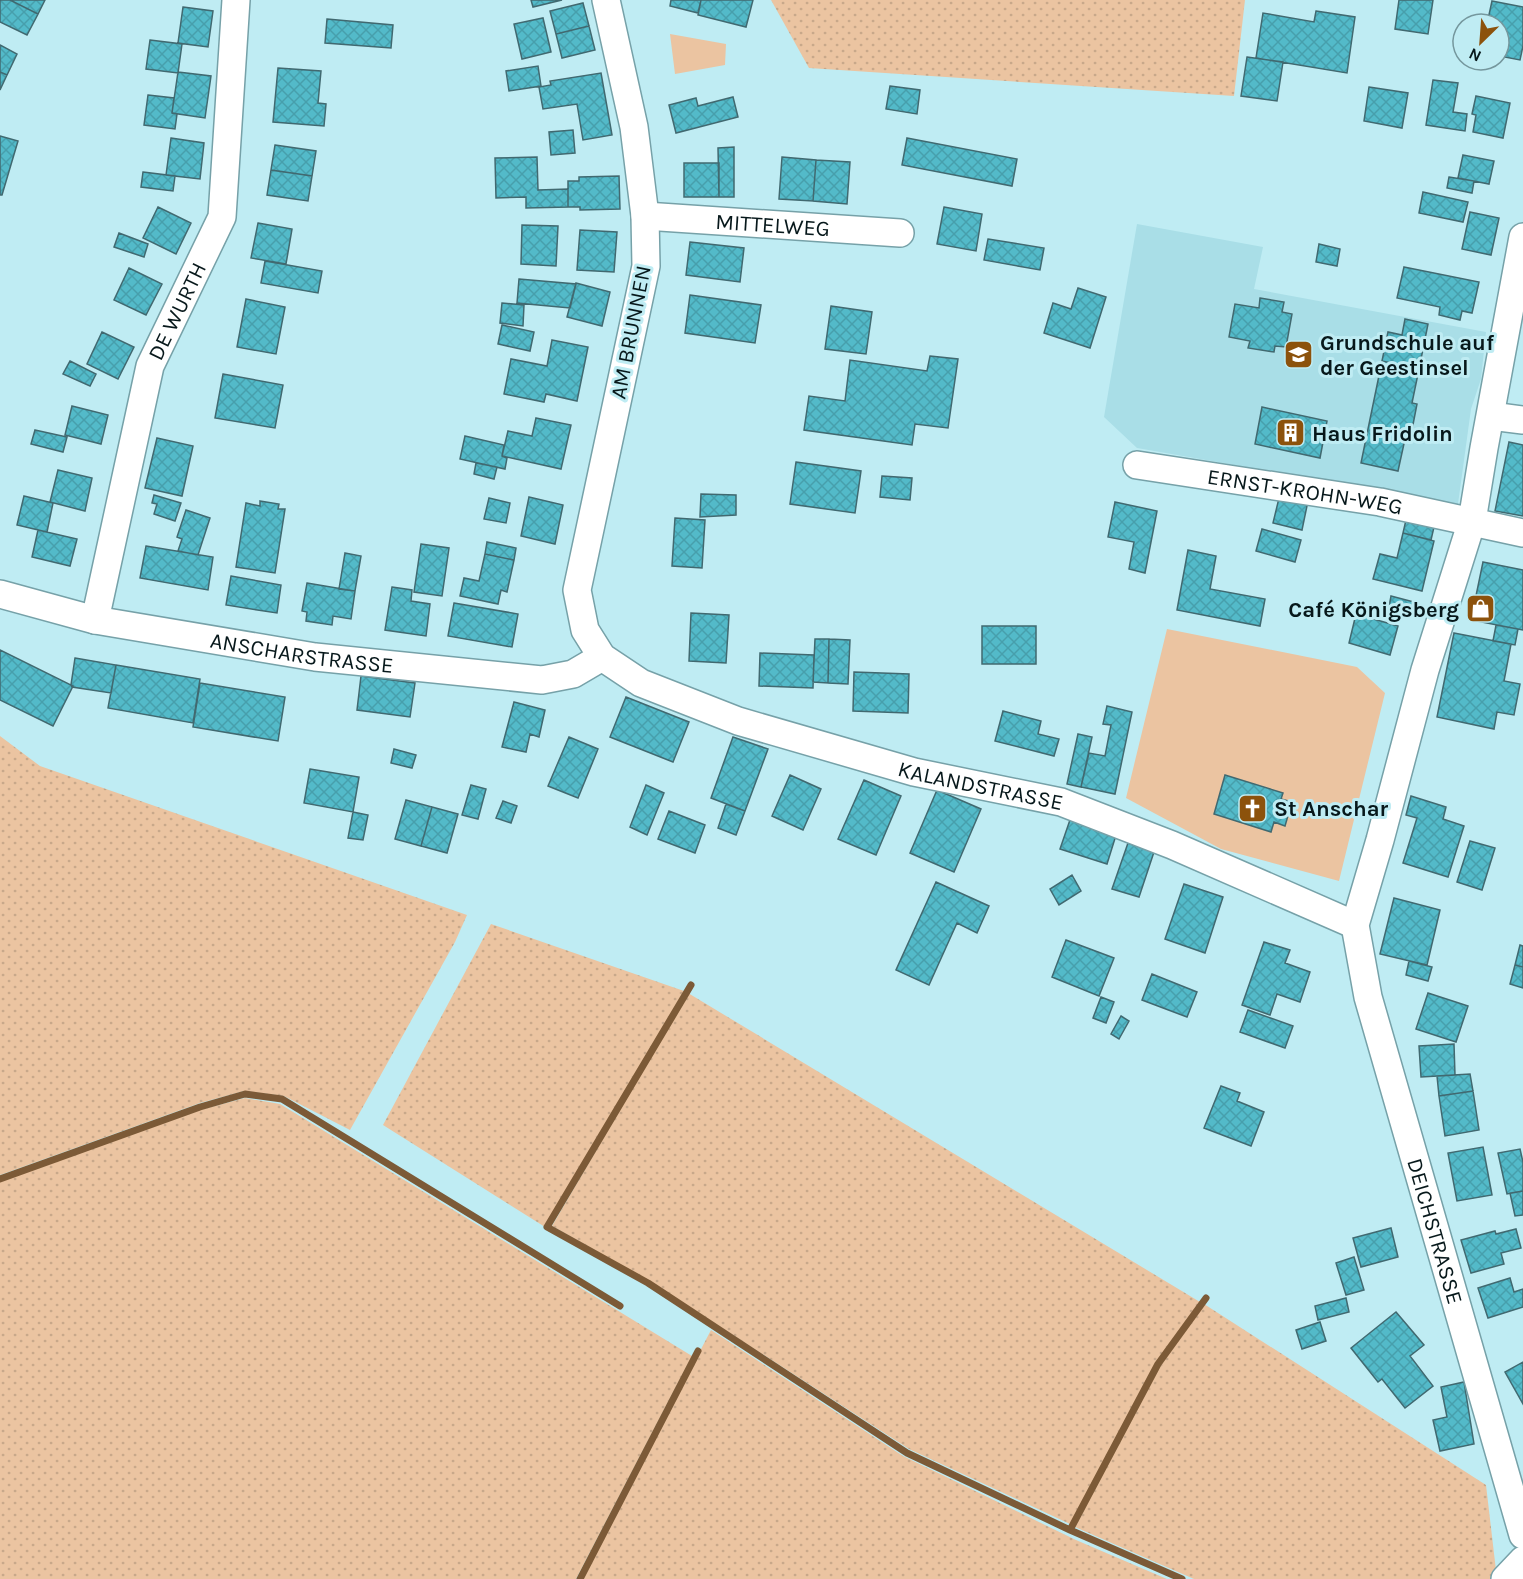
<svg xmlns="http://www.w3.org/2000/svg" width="1523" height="1579" font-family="Karla,sans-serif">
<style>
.built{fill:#a9dee7}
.grass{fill:url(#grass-dots)}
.park{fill:#ebc4a1}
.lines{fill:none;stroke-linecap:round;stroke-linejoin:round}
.stream{stroke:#7c5a37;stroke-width:7}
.building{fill:url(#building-cross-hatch);stroke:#416970;stroke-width:1.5}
.minor-casing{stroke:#76a1a8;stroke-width:30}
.minor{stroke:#fff;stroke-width:27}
.labels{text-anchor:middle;stroke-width:6;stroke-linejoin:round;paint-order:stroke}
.street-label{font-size:22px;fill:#07181b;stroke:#bfecf3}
.poi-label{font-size:22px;font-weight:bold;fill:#07181b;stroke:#bfecf3;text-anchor:start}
</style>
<defs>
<pattern id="grass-dots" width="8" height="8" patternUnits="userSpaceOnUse" patternTransform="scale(1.5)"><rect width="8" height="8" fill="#ebc4a1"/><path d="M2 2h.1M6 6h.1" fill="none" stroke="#c8a88a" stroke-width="1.8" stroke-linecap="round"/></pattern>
<pattern id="building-cross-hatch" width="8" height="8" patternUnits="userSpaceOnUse" patternTransform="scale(1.5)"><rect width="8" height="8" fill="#53bac9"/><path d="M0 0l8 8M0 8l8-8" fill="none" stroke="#479fac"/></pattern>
</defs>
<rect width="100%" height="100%" fill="#bfecf3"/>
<!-- built -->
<path class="built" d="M1137 224 1263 247 1254 289 1486 332 1481 379 1471 409 1458 504 1137 448 1104 417Z"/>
<!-- grass -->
<path class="grass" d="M771 0H1245L1234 96 809 68Z
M0 736 40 766 467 915 455 942 350 1130 284 1096 244 1091 200 1103 0 1175Z
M491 924 684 991 545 1227 383 1125Z
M688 993 1200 1302 1156 1363 1070 1524 909 1449 651 1282 552 1226Z
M245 1098 280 1104 692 1356 576 1579H0V1181L200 1110Z
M1204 1304 1486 1485 1497 1579H1194L1075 1527 1160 1366Z
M711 1330 903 1456 1076 1540 1167 1579H581Z"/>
<!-- park -->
<path class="park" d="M670 34 726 44 725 65 675 74Z
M1167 629 1357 667 1385 693 1339 881 1221 849 1126 798Z"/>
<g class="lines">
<!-- stream -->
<path class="stream" d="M691 985 547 1227 648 1283 907 1453 1070 1530 1182 1579
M0 1179 200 1107 245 1094 282 1099 620 1306
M1070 1530 1158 1364 1206 1298
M580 1579 698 1351"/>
</g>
<!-- building -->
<path class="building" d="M0 0H10L38 14 27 35 0 22Z
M10 0H45L38 14Z
M531 0H562L533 7Z
M671 0H701L698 13 670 6Z
M701 0H753L746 27 698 15Z
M1399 0H1433L1428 34 1395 29Z
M1492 1 1523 7V46L1520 60 1499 56V24H1487Z
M583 3 589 26 556 34 550 11Z
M183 7 213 11 208 47 178 43Z
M1316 11 1355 17 1347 73 1256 58 1263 13 1314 22Z
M543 18 551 52 522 59 514 24Z
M327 19 393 25 391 48 325 43Z
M589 26 595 50 562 58 556 34Z
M150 40 182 44 178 73 146 69Z
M0 45 17 54 7 75 0 72Z
M1247 57 1283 62 1277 101 1241 96Z
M538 66 541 86 509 91 506 71Z
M278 68 321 71 318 103 326 104 324 126 273 122Z
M0 72 7 75 0 90Z
M178 72 211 76 205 118 172 113Z
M601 73 612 135 583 140 577 104 543 109 539 87 551 85 550 81Z
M1433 80 1458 83 1453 112 1467 114 1465 131 1426 125Z
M890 86 920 90 917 114 886 109Z
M1369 87 1408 93 1402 128 1364 121Z
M148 95 174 98 172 113 177 114 175 129 144 125Z
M1476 96 1510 103 1503 138 1473 132 1476 115 1472 114Z
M733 97 738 117 676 133 669 105 696 98 698 106Z
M573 130 575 153 551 155 549 132Z
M0 136 18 141 2 195H0Z
M171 138 204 143 200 179 166 175Z
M907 138 1017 159 1012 186 902 165Z
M275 145 316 151 312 176 271 170Z
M734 147V197H719L718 148Z
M1463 155 1494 161 1489 184 1458 178Z
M537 157 538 190 568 189V207L526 208V197L496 198 495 158Z
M782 157 816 160 813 201 779 199Z
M816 160 850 162 847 204 813 201Z
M684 163H719V197H684Z
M271 170 312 176 308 201 267 195Z
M143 172 175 176 173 191 141 187Z
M619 176 620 209 580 210V207H568V181H579V177Z
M1449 177 1474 181 1472 193 1447 188Z
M1423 192 1468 202 1463 222 1419 213Z
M158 207 191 223 176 254 143 238Z
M944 207 982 214 976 251 937 244Z
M1470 212 1499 218 1491 255 1462 249Z
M258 223 292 229 286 264 251 258Z
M522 225 558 226 556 266 521 264Z
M580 230 617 232 614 272 577 270Z
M119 233 148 244 144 257 114 247Z
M988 239 1044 248 1040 270 984 260Z
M690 242 744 248 740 282 686 275Z
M1319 244 1340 249 1337 266 1316 262Z
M265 261 322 271 318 293 261 283Z
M1404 267 1479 282 1472 313 1462 311 1460 320 1439 315 1440 307 1397 298Z
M129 268 162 284 146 315 114 300Z
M519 279 576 284 570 308 517 303Z
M576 283 610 292 602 326 567 317Z
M1078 288 1106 297 1090 348 1044 333 1053 303 1071 309Z
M690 295 761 305 755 343 685 333Z
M1260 298 1284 302 1282 312 1292 314 1286 347 1275 346 1274 352 1248 348 1250 341 1229 337 1235 304 1259 308Z
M246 299 285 307 276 354 237 347Z
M502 303 524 305 523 326 500 323Z
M831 306 872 312 866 354 825 349Z
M1405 319 1428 324 1419 369 1382 361 1388 332 1402 335Z
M502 325 534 332 530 351 498 344Z
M102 332 134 347 118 379 87 364Z
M552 340 588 347 577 401 546 394 544 402 504 394 511 359 547 366Z
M930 356 958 359 948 428 915 424 912 445 804 430 809 396 845 401 850 360 927 371Z
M70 361 96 374 90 386 63 374Z
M1382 361 1419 369 1412 403 1417 404 1410 440 1405 439 1398 471 1361 463Z
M223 374 283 385 275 428 215 418Z
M72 406 108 415 101 444 65 435Z
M1262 407 1327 421 1320 458 1255 444Z
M536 418 571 425 561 469 502 456 508 431 532 436Z
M35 430 67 437 63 452 31 444Z
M465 436 504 445 502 456 507 458 505 469 460 459Z
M157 438 193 446 182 496 145 488Z
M1509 442 1523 445V516L1495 511Z
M796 462 861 471 855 513 790 504Z
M476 463 497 467 494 479 474 474Z
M58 470 92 478 85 511 50 502Z
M882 476 912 478 910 500 880 497Z
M701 494 736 495V515L700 517Z
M1280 494 1308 501 1302 530 1273 523Z
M154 495 181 503 175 521 154 514 157 504 152 503Z
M24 496 53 503 47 532 17 525Z
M529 497 563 505 555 544 521 536Z
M489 498 510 503 506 523 484 519Z
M260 501 279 504 278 509H285L275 573 236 567 246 503 260 506Z
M1115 502 1157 511 1145 573 1129 569 1134 542 1108 537Z
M186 510 210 518 198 555 178 551 182 539 177 537Z
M675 518 705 520 702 568 672 566Z
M1406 520 1434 527 1431 540 1403 533Z
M1262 529 1301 540 1295 562 1256 551Z
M38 530 77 539 70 566 32 557Z
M1403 533 1434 541 1422 591 1373 579 1380 554 1397 558Z
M487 542 516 548 514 560 485 554Z
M421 544 449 548 442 596 414 592Z
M146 546 213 557 208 590 140 578Z
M1188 550 1216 556 1210 589 1265 599 1260 626 1177 610Z
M345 553 361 556 355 591 339 589Z
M485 554 514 560 507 592 501 590 498 604 460 596 464 578 479 581Z
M1483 562 1523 570V630L1471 620Z
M231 576 281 585 277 613 226 605Z
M307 583 355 591 351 619 333 616 332 625 306 621 307 612 302 611Z
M392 587 412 590 411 601 430 604 426 636 385 630Z
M1391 596 1414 602 1412 612 1389 607Z
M454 603 518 614 512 647 448 636Z
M691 613 729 615 726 663 689 661Z
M1356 614 1398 626 1390 655 1349 643Z
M1496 625 1518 629 1515 645 1493 641Z
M982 626H1036V664H982Z
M1454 633 1511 644 1504 681 1520 684 1514 715 1497 712 1494 729 1437 717Z
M815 639H829L828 683 813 682Z
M829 639 850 640 848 684 828 683Z
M0 650 73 686 53 726 0 700Z
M760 653 814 655 813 688 759 686Z
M75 658 116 665 111 693 72 687 71 685Z
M116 665 200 679 193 723 108 708Z
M854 672 909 674 908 713 853 711Z
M361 676 415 683 410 717 357 710Z
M200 683 285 697 278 741 193 727Z
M626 697 689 722 673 762 610 737Z
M514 702 545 710 539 737 530 734 526 752 502 747Z
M1107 706 1132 712 1115 794 1081 787 1089 753 1105 756 1111 725 1103 724Z
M1003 711 1041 721 1038 734 1059 739 1054 756 995 741Z
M1078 734 1092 737 1081 787 1067 784Z
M569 737 598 749 578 798 548 786Z
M733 737 768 749 745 811 711 798Z
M394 749 416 755 412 768 391 763Z
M310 769 359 777 353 812 304 803Z
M790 775 821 789 803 830 772 816Z
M1225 775 1283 793 1281 799 1292 802 1285 826 1274 822 1271 832 1214 814Z
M864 780 901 796 876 855 838 839Z
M471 785 486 789 478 819 462 815Z
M646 785 664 793 647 835 630 827Z
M937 790 981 809 954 872 910 853Z
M1411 796 1446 807 1443 819 1464 826 1448 877 1403 863 1417 818 1406 815Z
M406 800 432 807 421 846 395 839Z
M503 801 517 806 511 823 496 818Z
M726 804 745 811 736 835 718 828Z
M432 807 458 814 447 853 421 846Z
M669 811 705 825 695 853 658 839Z
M353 812 368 815 363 840 348 838Z
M1071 817 1117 832 1107 864 1060 849Z
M1470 841 1495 848 1482 890 1457 882Z
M1128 843 1154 852 1139 897 1112 889Z
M1072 875 1081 891 1059 905 1050 889Z
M936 882 989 906 977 933 957 923 929 985 896 970Z
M1184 884 1223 897 1205 953 1165 939Z
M1394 898 1440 910 1427 965 1380 954Z
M1066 940 1114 958 1099 996 1052 977Z
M1264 942 1290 950 1285 963 1310 972 1300 1002 1277 994 1270 1015 1242 1005Z
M1520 945 1523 946V967L1515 965Z
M1409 961 1432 967 1428 981 1406 975Z
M1515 965 1523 967V988L1510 984Z
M1152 974 1197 992 1187 1017 1142 1000Z
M1428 993 1468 1006 1456 1042 1416 1029Z
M1101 997 1114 1002 1106 1023 1093 1018Z
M1248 1010 1293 1026 1285 1048 1240 1032Z
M1121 1016 1129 1021 1119 1039 1111 1034Z
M1454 1044 1455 1075 1421 1077 1419 1046Z
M1470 1074 1473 1091 1439 1096 1437 1076Z
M1221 1086 1240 1093 1237 1101 1264 1112 1251 1146 1204 1128Z
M1473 1091 1479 1130 1445 1136 1439 1096Z
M1483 1147 1492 1195 1457 1201 1448 1153Z
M1520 1149 1523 1162V1191L1507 1194 1498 1153Z
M1523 1191V1215L1515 1216 1510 1193Z
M1391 1228 1398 1257 1361 1267 1353 1238Z
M1516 1229 1521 1248 1501 1253 1504 1264 1471 1273 1461 1240 1495 1231 1496 1234Z
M1354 1257 1364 1290 1346 1295 1336 1263Z
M1510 1278 1514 1292 1523 1289V1307L1488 1318 1478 1288Z
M1346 1298 1349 1312 1318 1320 1315 1306Z
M1396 1312 1424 1345 1410 1356 1433 1386 1405 1408 1382 1379 1378 1382 1351 1348Z
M1320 1322 1326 1341 1302 1349 1296 1330Z
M1523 1362V1404L1505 1372Z
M1464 1382 1474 1444 1440 1451 1433 1420 1447 1417 1441 1387Z"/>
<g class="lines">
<defs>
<g id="minor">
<path id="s1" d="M606 0 634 127 645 216 646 266 577 590 585 630 602 657 641 683 738 721 914 772 1061 802 1172 845 1355 925"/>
<path id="s2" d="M645 216 900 233"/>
<path id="s3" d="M1523 237 1484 448 1472 521 1425 670 1380 840 1355 925 1368 997 1523 1535"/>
<path d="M1491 416 1523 420"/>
<path id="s4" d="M1137 465 1380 502 1523 533"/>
<path id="s5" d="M0 594 95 620 315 657 542 680 573 674 602 657"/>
<path id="s6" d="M95 620 150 366 222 217 236 0"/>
<path d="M1505 1579 1523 1560"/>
</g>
</defs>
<!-- minor casing -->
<use href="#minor" class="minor-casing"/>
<!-- minor -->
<use href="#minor" class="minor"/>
</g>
<!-- icons -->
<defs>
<symbol id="school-square" viewBox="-11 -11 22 22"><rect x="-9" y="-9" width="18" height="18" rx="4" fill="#8c520c" stroke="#bfecf3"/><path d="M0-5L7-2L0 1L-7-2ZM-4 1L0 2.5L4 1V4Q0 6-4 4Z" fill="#fff"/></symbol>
<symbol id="building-square" viewBox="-11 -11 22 22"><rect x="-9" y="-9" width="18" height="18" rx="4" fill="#8c520c" stroke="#bfecf3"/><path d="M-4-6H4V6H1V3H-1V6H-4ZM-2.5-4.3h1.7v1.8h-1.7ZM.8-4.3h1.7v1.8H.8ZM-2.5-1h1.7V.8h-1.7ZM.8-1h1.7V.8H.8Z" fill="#fff"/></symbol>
<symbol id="shop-square" viewBox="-11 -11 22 22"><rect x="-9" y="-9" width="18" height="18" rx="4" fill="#8c520c" stroke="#bfecf3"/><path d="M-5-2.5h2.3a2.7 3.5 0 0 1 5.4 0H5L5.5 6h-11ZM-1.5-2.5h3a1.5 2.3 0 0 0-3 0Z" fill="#fff"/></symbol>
<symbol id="church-square" viewBox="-11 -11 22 22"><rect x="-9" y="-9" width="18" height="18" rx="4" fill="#8c520c" stroke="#bfecf3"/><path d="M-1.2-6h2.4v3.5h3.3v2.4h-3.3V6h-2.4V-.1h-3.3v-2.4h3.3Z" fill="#fff"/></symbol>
</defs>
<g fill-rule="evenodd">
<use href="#school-square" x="1282" y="338" width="33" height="33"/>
<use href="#building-square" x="1274" y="416" width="33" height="33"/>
<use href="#shop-square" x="1464" y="592" width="33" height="33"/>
<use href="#church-square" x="1236" y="792" width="33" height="33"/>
</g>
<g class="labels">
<!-- street labels -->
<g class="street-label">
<text dy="8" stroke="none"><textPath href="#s2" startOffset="128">MITTELWEG</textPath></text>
<text dy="8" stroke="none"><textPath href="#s6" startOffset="321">DE WURTH</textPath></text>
<text transform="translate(630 332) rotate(-79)" y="8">AM BRUNNEN</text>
<text dy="8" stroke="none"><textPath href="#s4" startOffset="170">ERNST-KROHN-WEG</textPath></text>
<text dy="8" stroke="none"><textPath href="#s5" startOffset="308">ANSCHARSTRASSE</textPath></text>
<text dy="8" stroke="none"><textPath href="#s1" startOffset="1076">KALANDSTRASSE</textPath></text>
<text dy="8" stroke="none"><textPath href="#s3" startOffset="1026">DEICHSTRASSE</textPath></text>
</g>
<!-- poi labels -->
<g class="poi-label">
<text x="1320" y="350">Grundschule auf<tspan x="1320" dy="25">der Geestinsel</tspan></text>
<text x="1312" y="441">Haus Fridolin</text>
<text x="1459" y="617" text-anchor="end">Café Königsberg</text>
<text x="1274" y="816">St Anschar</text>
</g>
</g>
<!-- north arrow -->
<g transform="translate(1481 42) rotate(205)"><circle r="28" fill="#bfecf3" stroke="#75979d" stroke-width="1.5"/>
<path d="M0-4.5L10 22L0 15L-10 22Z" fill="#8c520c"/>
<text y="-9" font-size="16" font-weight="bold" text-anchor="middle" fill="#07181b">N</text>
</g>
</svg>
